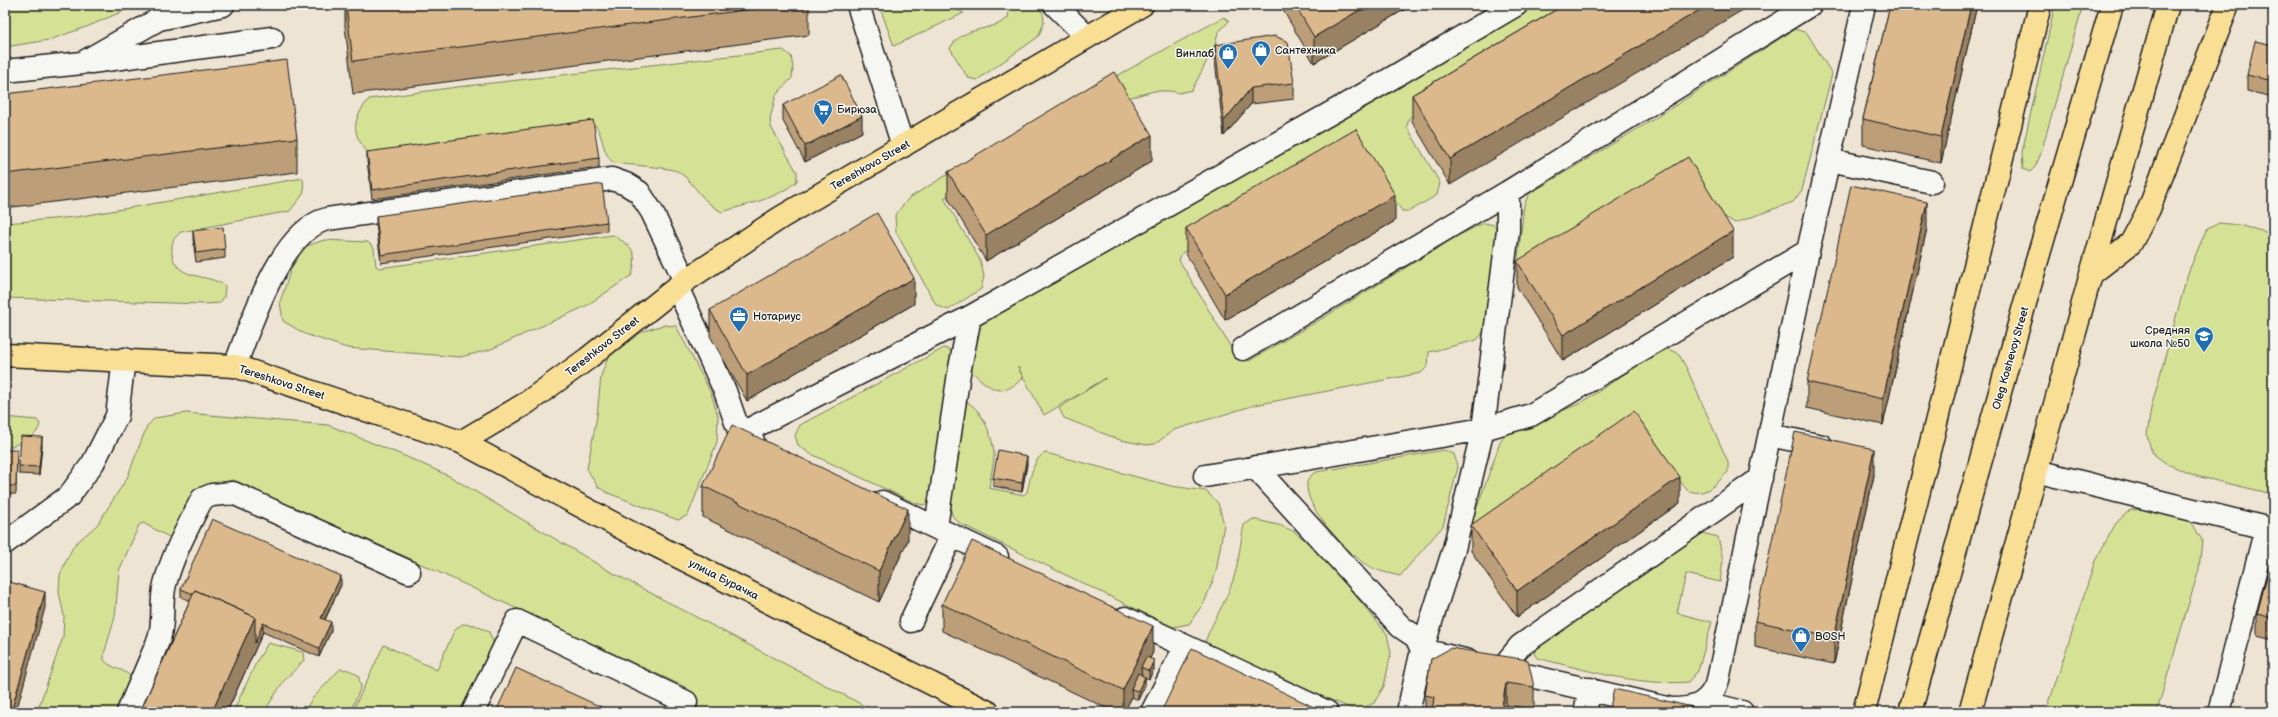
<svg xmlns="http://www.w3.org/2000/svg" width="2278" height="717" font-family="'Balsamiq Sans',sans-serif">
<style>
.green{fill:#d5e296;stroke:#787f59}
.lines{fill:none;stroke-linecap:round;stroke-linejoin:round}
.minor-casing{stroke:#1c1c1c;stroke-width:25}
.major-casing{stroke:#1c1c1c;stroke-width:25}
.highway-casing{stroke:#1c1c1c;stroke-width:25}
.minor{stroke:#f6f6f2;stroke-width:22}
.major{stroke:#f9df96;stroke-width:22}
.highway{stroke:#f9df96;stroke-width:22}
.wall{fill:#bc9f79;stroke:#1c1c1c}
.shaded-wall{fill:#998263;stroke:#1c1c1c}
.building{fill:#dbb98d;stroke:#1c1c1c}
.labels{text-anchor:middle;stroke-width:3;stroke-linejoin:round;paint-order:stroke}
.poi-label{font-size:11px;fill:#1c1c1c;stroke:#f6f6f2;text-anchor:start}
.street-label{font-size:11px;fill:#1c1c1c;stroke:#f6f6f2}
</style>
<rect width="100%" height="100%" fill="#eee4d4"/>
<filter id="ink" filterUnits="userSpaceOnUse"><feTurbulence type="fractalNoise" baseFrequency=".025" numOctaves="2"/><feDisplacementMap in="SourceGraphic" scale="8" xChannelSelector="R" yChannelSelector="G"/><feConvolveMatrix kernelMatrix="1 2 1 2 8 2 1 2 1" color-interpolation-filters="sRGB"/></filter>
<g filter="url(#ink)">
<!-- green -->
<path class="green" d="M5 5H137L89 26 49 40 5 47Z
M879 5H947L964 13 894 46Z
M1000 5H1035L1043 13 1044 23 1038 37 977 80 968 78 950 48C965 24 990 33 1008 18L1009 9Z
M1533 5H1590L1409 118 1407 127 1440 183 1437 195 1410 211H1402L1360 148 1182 253 1179 260 1236 356 1249 361 1328 315 1459 235 1484 223 1494 225 1499 233 1485 330 1477 340 1429 352 1428 366 1421 373 1255 405 1174 430 1155 444 1147 445 1120 440 1064 418 1059 408 1106 378 1044 415 1018 367 1023 378C1007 393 997 394 981 380 975 375 972 372 969 365L979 321 1125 238 1347 117Z
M2055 5H2083L2040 156 2035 167 2030 172 2023 169 2022 152Z
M1224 17 1229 21 1218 33 1215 45 1192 90 1179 93 1171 91H1154L1124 99 1115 95 944 198 980 260 984 276 981 289 948 310 936 305 896 232 895 215 909 198 1042 117Z
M1795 29 1807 33 1832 74 1802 190 1793 202 1735 223 1720 214 1519 263 1518 258 1524 205 1529 194 1654 119Z
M783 50 791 56 793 68 792 78 776 95 770 119 771 127 797 172V181C778 199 747 204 722 212 700 201 697 185 679 172 671 167 626 165 614 163 602 155 604 137 596 126L590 125 370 155C351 134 351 121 369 99L457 87Z
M303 178 304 193 290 211 181 232C173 238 171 243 172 254 176 281 209 273 225 286L224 297 220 303 206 304 5 298V223L76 217Z
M2219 223 2239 225 2273 234V494L2196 476 2167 464 2152 453 2147 435 2151 408 2188 273 2206 230Z
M613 235C633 248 638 250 632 275L586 306 489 350 460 357 347 348 305 334 283 321 280 302 291 269 304 247 324 240 368 242 374 248 376 266 379 268Z
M663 325 676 326 711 393 718 416 717 442 688 515 678 520 608 493 598 487 587 469 597 416 601 376 610 351 644 331Z
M944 348 951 350 955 357 932 501 923 505 915 503 809 453 798 445 795 435 800 425Z
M1667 349 1678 353 1686 367 1728 462V472C1715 484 1706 498 1687 490L1639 429 1471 536 1469 530 1501 440 1506 434 1581 403 1659 351Z
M963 401C981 404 995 441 994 457 993 468 990 478 989 488L1024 495 1027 492C1030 481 1033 456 1046 453L1171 486 1206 491 1218 503 1224 524 1216 572 1205 601 1189 624 1173 627 961 524 953 517 948 503Z
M186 413 328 425 407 457 449 476 611 572 876 712H700L692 693 685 687 406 557 233 480 206 486 171 538 143 523 139 525 119 571 115 617 104 654V660C111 669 124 668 132 678L117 712H37L63 637 64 616 59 592 60 575 66 561 74 545 97 525 127 478 147 426 155 418Z
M5 417 37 420 40 424C36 441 19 442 5 449Z
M1444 450 1454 454 1458 467 1443 526 1400 576C1388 573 1376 571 1365 564 1347 551 1304 508 1307 483 1308 478 1312 474 1316 472Z
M2145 509 2167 512 2191 521 2202 540 2199 569 2157 711 2046 712 2095 561 2116 523 2130 510Z
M1253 519 1282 526 1295 532 1306 541 1327 561 1387 634 1391 653 1384 686 1374 703 1358 711 1212 651 1205 642C1213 620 1226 602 1233 580 1239 563 1240 543 1244 525Z
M1698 532 1718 537 1723 560 1720 582 1686 574 1677 613 1712 622 1698 671 1688 682C1637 686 1586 670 1537 658L1534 654 1537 645Z
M462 624 475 625 489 632 495 646 463 712H352L384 645 437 670 454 631Z
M268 643 303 652 304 660 283 682 264 712H233L257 661Z
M340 669 349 670 358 675 361 687 350 712H304L312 699Z"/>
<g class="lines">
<defs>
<path id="minor" d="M858 5 903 146
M1055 5 1087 37
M91 62 272 38
M5 71 82 63 159 19 223 5
M1830 160 1932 182
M1508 192 1810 5
M677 287 725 391 740 434 753 441
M1243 349 1508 192V230L1483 429 1454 549 1422 650 1469 661
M235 366C251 324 280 231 327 219L612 179 626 184 639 192 652 212 685 281
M740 434 970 317 1368 92 1516 5
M1770 435 1822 446
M1255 467 1401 627 1416 637 1422 650 1408 712
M2036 471 2266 528
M1205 476 1483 429 1531 415 1808 251
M1761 478 1520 646 1501 669 1671 709C1695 709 1709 705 1718 680L1808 251 1864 5
M882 502 997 557
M936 527 959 373 970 317
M5 543 69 496 93 463 117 416 124 359
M1125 618 1327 712
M911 621 952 535
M1703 702 1742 712
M128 712 159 639C165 621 160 602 165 584 173 554 188 527 202 499L212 495 233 493 409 572
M473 712 517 621 686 702
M1152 712 1185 647
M1585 712 1590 689
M2219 712 2266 528 2273 530"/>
<path id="major" d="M5 355 235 366 461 442 635 535 988 712
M461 442 525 404 587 359 685 281 780 218 1142 5
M1864 712 2040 5"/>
<path id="highway" d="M2091 274 2131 243 2149 209 2228 5
M1910 712 2036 264 2112 5
M1970 712 2091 274 2168 5"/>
</defs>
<!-- minor casing -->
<use href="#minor" class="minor-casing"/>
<!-- major casing -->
<use href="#major" class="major-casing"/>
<!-- highway casing -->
<use href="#highway" class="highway-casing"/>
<!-- minor -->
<use href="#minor" class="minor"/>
<!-- major -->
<use href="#major" class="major"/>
<!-- highway -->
<use href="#highway" class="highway"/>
</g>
<!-- wall -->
<path class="wall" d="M345 5H809V35L353 94 345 26Z
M1280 5H1412L1314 63Z
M1564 5 1450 185 1412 121V95Z
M1890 5H1977L1941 163 1863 145V119Z
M1215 45 1294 83V99L1251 104 1224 136 1215 61Z
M2273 45V97L2247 91V75Z
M5 94 297 138V172L5 208Z
M783 105 862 132 805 162 783 121Z
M367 152 599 158V167L372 199 367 161Z
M1152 161 986 261 948 198V172Z
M376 216 607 222V231L381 263 376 224Z
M1395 221 1225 320 1186 254V228Z
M1927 228 1883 425 1807 408V382Z
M193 231 225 249V258L196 262 193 240Z
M1733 257 1563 361 1517 287V261Z
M914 304 747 401 710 336V310Z
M42 445 39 475 19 474V466Z
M5 450 17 459 16 494H5Z
M1027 464 1022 492 993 486V478Z
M1874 475 1834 664 1755 647V621Z
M703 486 908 540 879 602 703 517Z
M1680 503 1517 617 1471 551V525Z
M2273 553V640L2257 636V614Z
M341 585 325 620 331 631 319 657 263 632 227 712H140L190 601 181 597V589Z
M942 604 1153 652 1150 658 1154 669 1149 679 1145 677V685L1138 700 1132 697 1124 712H1115L942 631Z
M1431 659 1534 687V709L1506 705 1505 712H1425V695Z"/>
<!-- shaded-wall -->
<path class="shaded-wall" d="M1368 5H1412L1314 63V37Z
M1708 5H1751L1450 185V159Z
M1971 5H1977L1941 163V137Z
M1251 88V104L1224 136V121Z
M862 116V132L805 162V146Z
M1152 135V161L986 261V235Z
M1395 195V221L1225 320V294Z
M1927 202V228L1883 425V399Z
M1733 231V257L1563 361V335Z
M914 278V304L747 401V375Z
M42 437V445L39 475V467Z
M1874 449V475L1834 664V638Z
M1027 456V464L1022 492V483Z
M1680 477V503L1517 617V591Z
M908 509V540L879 602V571Z
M341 576V585L321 627V618Z
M45 592V608L16 712H11Z
M255 617 263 623V632L227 712H212Z
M331 622V631L319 657V648Z
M1153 626V652L1145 669 1141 667 1142 676 1131 689 1132 697 1124 712H1123V690Z
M1154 660V669L1149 679V671Z
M1145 677V685L1138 700V691Z
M1506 683V705L1505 712H1501Z"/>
<!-- building -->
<path class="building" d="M346 5H784L353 61Z
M1295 5H1368L1314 37Z
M1564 5H1708L1450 159 1412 95Z
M1890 5H1971L1941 137 1863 119Z
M1275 36 1288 42 1294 83 1251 88 1224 121 1215 45Z
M2255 41 2273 45V81L2247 75Z
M287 60 297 138 5 174V94Z
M1114 72 1152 135 986 235 948 172Z
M841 75 862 116 805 146 783 105Z
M593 120 599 158 372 190 367 152Z
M1356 129 1395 195 1225 294 1186 228Z
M1688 157 1733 231 1563 335 1517 261Z
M602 184 607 222 381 255 376 216Z
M1851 185 1927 202 1883 399 1807 382Z
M877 213 914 278 747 375 710 310Z
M223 227 225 249 196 253 193 231Z
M1634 411 1680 477 1517 591 1471 525Z
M732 425 908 509 879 571 703 486Z
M1795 432 1874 449 1834 638 1755 621Z
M21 436 42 437 39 467 19 466Z
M5 450H17L16 486H5Z
M998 450 1027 456 1022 483 993 478Z
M212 519 341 576 321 618 331 622 319 648 263 623 255 643V617L195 590 193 594 181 589Z
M972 541 1153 626 1123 690 942 604Z
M2273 553V618L2257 614Z
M6 581 45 592 11 712H5V582Z
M195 590 255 617 212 712H140Z
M1192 648 1324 712H1161Z
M1451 648 1528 660 1534 687 1506 683 1501 712H1432L1434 697 1425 695 1431 659Z
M1146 657 1154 660 1149 671 1141 667Z
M516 668 612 712H496Z
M1138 673 1145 677 1138 691 1131 689Z
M1614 689 1714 712H1609Z"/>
</g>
<!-- icons -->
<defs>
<symbol id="shop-pin" viewBox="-11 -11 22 30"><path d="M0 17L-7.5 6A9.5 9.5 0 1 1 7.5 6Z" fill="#1f6fb2" stroke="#f6f6f2"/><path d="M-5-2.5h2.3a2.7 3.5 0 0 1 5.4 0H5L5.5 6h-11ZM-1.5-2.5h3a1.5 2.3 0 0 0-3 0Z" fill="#fff"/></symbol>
<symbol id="supermarket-pin" viewBox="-11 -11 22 30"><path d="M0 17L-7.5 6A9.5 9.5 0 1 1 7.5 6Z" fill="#1f6fb2" stroke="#f6f6f2"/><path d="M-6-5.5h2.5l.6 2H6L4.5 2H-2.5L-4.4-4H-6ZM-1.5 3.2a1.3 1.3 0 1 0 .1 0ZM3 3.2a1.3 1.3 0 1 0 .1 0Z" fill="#fff"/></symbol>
<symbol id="office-pin" viewBox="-11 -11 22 30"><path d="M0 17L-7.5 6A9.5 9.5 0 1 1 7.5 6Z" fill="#1f6fb2" stroke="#f6f6f2"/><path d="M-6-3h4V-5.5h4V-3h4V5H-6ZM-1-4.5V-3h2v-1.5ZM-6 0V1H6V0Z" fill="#fff"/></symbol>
<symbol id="school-pin" viewBox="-11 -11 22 30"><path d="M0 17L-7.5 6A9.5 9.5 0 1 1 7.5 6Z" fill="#1f6fb2" stroke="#f6f6f2"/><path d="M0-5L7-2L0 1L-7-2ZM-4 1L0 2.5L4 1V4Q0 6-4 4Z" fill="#fff"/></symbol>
</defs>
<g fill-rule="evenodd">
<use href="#shop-pin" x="1250" y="39" width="22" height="30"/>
<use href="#shop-pin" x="1217" y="42" width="22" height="30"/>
<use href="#supermarket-pin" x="812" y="98" width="22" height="30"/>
<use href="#office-pin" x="728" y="305" width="22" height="30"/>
<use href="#school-pin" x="2193" y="325" width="22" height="30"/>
<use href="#shop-pin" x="1790" y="625" width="22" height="30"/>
</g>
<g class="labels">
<!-- poi labels -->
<g class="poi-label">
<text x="1275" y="54">Сантехника</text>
<text x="1214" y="57" text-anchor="end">Винлаб</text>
<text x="837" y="113">Бирюза</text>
<text x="753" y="320">Нотариус</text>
<text x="2190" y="334" text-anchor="end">Средняя<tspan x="2190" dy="13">школа №50</tspan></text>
<text x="1815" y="640">BOSH</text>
</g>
<!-- street labels -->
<g class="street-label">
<text transform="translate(870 165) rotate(-30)" y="4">Tereshkova Street</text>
<text transform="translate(602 346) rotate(-38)" y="4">Tereshkova Street</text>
<text transform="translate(2010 358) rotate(-74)" y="4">Oleg Koshevoy Street</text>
<text transform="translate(282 382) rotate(18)" y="4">Tereshkova Street</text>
<text transform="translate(724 579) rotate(27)" y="4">улица Бурачка</text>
</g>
</g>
<!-- margin -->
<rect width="2278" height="717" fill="none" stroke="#f6f6f2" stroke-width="20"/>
<rect x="10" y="10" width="2258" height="697" fill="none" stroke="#1c1c1c" stroke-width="1.5" filter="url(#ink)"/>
</svg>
